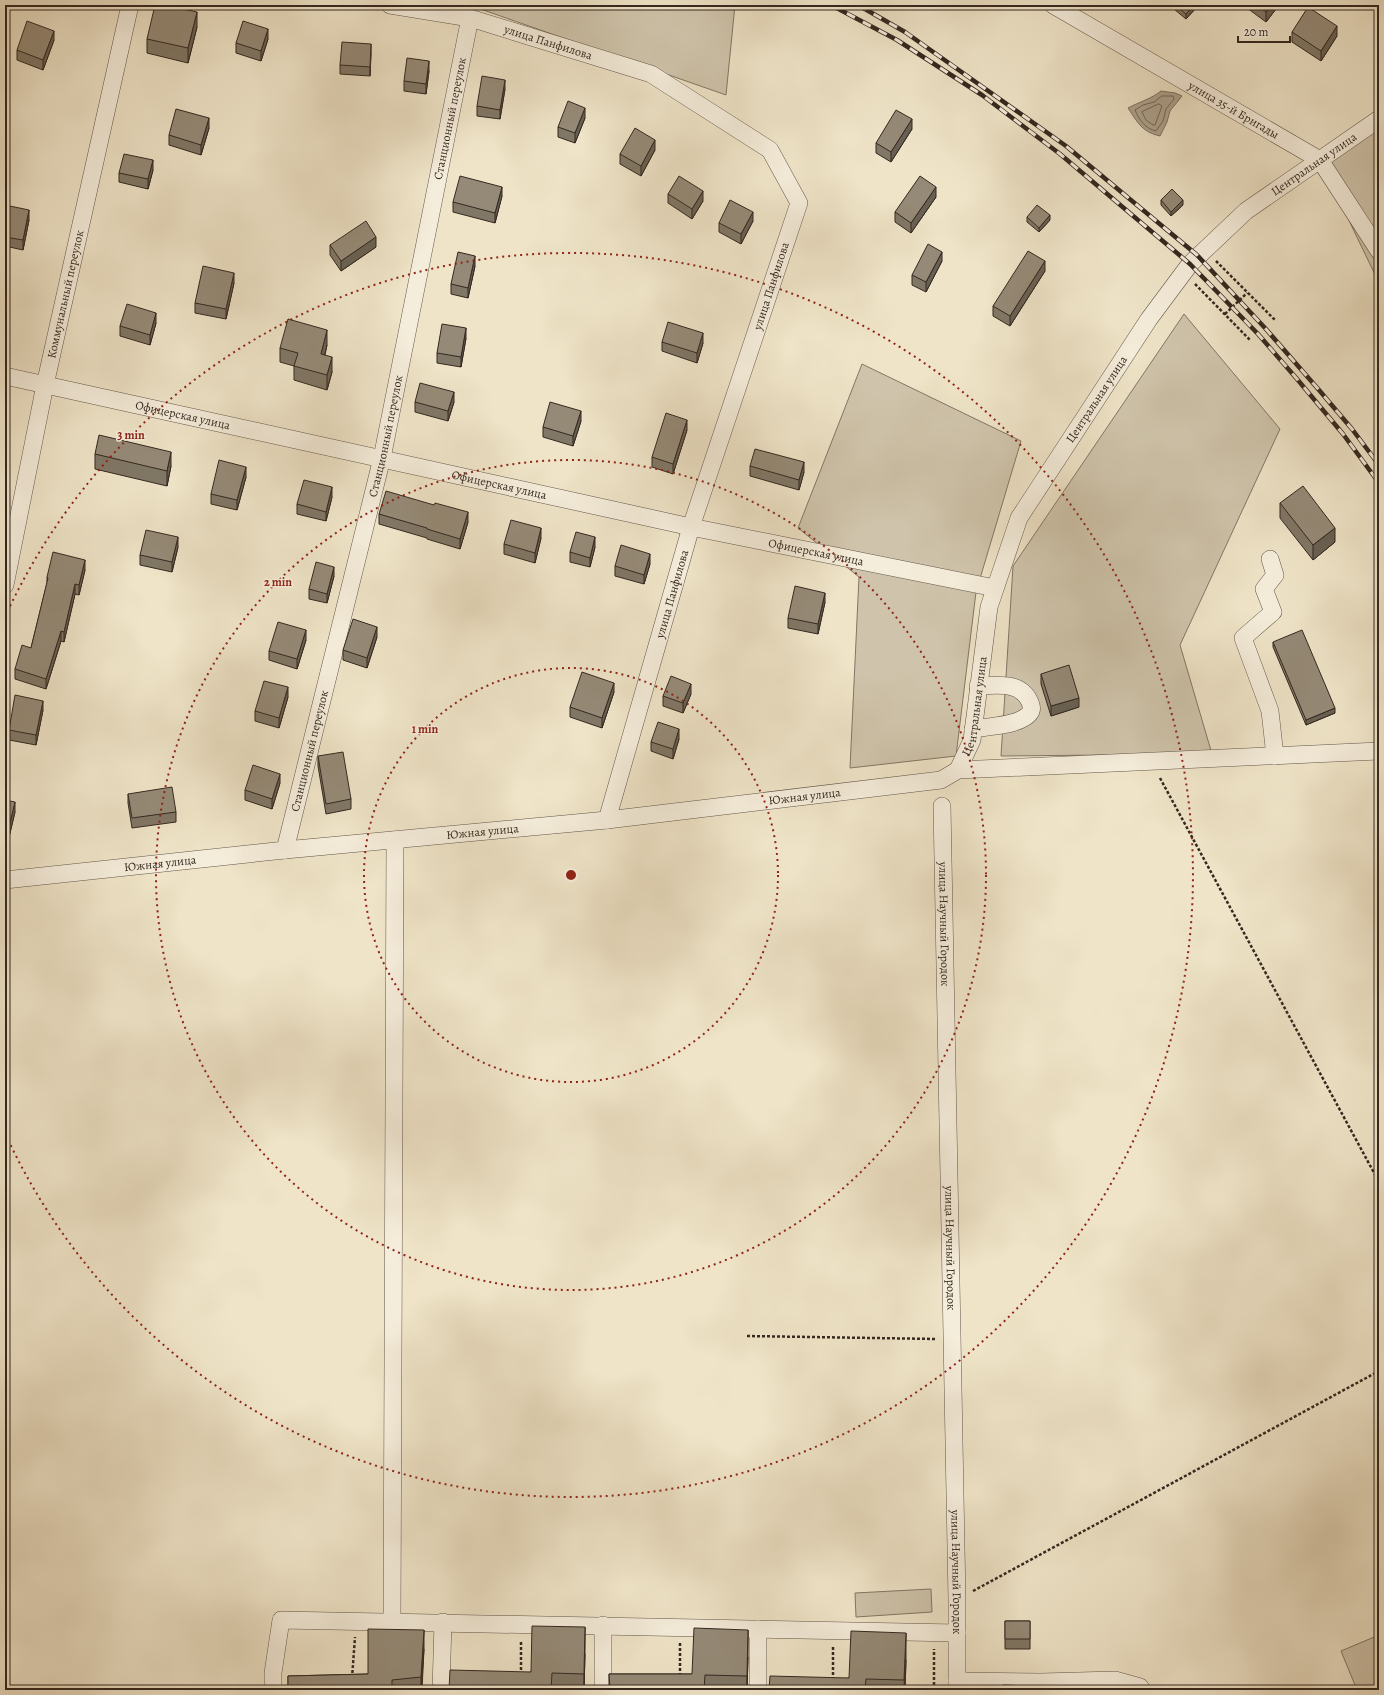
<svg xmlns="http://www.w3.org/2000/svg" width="1384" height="1695" font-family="Alegreya,serif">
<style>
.green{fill:#cfc4ab;stroke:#827666}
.water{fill:#afa48f;stroke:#7e7263}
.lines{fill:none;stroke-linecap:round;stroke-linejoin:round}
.shore{stroke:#726658;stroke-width:1}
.minor-casing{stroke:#63574a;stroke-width:18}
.path{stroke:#342820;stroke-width:2.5;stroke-dasharray:3 2;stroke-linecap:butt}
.minor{stroke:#f5eddb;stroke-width:17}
.rail-casing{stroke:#342820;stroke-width:4.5}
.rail{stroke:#f5eddb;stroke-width:3;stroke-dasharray:9;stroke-linecap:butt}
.wall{fill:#807766;stroke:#342820}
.shaded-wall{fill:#686153;stroke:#342820}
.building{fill:#958a77;stroke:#342820}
.ring{fill:none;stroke:#8f2418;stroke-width:2;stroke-dasharray:2 4}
.labels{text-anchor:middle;stroke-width:3;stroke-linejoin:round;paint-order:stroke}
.street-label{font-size:12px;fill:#342820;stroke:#f5eddb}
.centre{fill:#8f2418;stroke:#f5eddb;stroke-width:2}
.ring-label{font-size:12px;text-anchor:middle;font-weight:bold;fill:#8f2418;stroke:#f5eddb;stroke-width:3;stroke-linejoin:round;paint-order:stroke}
</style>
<rect width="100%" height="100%" fill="#efe4c8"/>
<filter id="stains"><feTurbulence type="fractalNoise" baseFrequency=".005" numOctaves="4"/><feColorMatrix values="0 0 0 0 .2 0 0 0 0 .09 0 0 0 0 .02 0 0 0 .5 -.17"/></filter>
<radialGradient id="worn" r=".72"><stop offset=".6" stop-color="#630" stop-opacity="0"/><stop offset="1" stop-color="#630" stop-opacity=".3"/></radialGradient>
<!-- green -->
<path class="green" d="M469 5H735L726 95Z
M1379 119V283L1320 160Z
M1184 314 1280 429 1180 645 1212 754 1001 756 1013 566Z
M862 364 1021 441 976 592 956 756 850 768 859 577 798 528Z
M931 1589 932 1612 856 1617 855 1593Z
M1379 1635V1690H1357L1341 1651Z"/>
<!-- water -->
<path class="water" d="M1161 91 1175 93 1182 96 1170 111 1167 122 1160 136C1142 132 1138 123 1128 108 1139 102 1151 99 1161 91Z"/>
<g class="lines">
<!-- shore -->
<path class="shore" d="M1162 96H1173L1174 99 1166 109 1163 121 1156 131C1146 129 1139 120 1135 110L1143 105 1154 102Z
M1159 104 1162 106 1155 125H1153L1146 120 1142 112Z"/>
<defs>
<g id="minor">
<path id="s1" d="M390 5 470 18 651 74 770 150 799 203 691 527 607 820"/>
<path id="s2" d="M1053 5 1320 160 1379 251"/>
<path id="s3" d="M5 376 691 527 995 588"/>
<path d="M1270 559 1275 575 1264 589 1273 612 1243 638 1270 711 1275 756"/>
<path id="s4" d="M5 585 45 385 130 5"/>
<path d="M973 729C985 727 1013 725 1022 719 1028 716 1033 712 1031 705 1023 681 999 685 978 686"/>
<path id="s5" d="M958 770 972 740 989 607 1019 518 1149 319 1190 264 1246 211 1379 119"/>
<path id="s6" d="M942 806 957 1600V1690"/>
<path id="s7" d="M285 850 382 458 470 18"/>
<path id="s8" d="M5 880 285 850 607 820 941 780 958 770 1379 751"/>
<path d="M392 1621 395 840"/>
<path d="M758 1629V1690"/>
<path d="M957 1681 1041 1682 1115 1680 1140 1687 1142 1690"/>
<path d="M442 1684 471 1683"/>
<path d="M603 1688H633"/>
<path d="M273 1690V1673L281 1620 957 1633"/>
<path d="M441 1690 443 1622"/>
<path d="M603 1690V1625"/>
</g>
</defs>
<!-- minor casing -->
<use href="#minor" class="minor-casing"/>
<!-- path -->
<path class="path" d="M1216 261 1275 320
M1195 284 1251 341
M1225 314 1247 293
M1160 778 1379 1182
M747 1336 936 1339
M973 1591 1379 1371
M521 1642V1675
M680 1643V1676
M833 1647V1680
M352 1678 355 1637
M934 1690V1649"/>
<!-- minor -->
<use href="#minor" class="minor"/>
<defs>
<path id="rail" d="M831 5 897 40 982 95 1060 154 1190 264 1258 334 1297 379 1343 434 1379 483
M858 5 905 32 1066 146 1197 255 1265 328 1319 390 1352 429 1379 465"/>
</defs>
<!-- rail casing -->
<use href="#rail" class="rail-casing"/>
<!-- rail -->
<use href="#rail" class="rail"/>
</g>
<!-- wall -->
<path class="wall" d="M1174 5H1196V8L1186 19 1174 9Z
M1243 5H1279L1266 22Z
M197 27 188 63 147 53V39Z
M1292 32 1337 36 1321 61 1292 42Z
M268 39 261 61 236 53V43Z
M54 40 43 70 17 60V50Z
M371 53 370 76 340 74V65Z
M429 71 426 94 404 91V81Z
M505 89 500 119 477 116V106Z
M585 118 575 143 558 137V127Z
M209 128 201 155 169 145V135Z
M912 129 891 162 876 153V143Z
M655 150 641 176 620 164V154Z
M153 170 148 189 119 182V173Z
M668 194 703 201 692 219 668 203Z
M502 196 495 223 453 212V202Z
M936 197 911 233 895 222V212Z
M1161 200 1183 205 1171 216 1161 205Z
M5 205 29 220 23 250 5 246Z
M1027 217 1050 220 1039 232 1027 222Z
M753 221 741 244 719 232V223Z
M330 245 376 247 341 271 330 255Z
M942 261 926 292 912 285V275Z
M475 266 468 298 451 294V284Z
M1045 271 1010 326 993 316V306Z
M234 283 226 319 195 313V303Z
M156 323 150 345 120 336V326Z
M466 338 461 367 437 363V353Z
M662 342 703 343 697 363 662 351Z
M327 345 325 355 332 372 327 390 294 380V366L280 362V348Z
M415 402H454L448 421 415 412Z
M581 421 573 446 543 437V427Z
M687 430 673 474 652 467V457Z
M95 454 171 466 167 486 95 469Z
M750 466 804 472 799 490 750 476Z
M246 477 237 510 211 504V494Z
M332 497 326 521 297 514V504Z
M1280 503 1335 542 1313 560 1280 518Z
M379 514 468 522 460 549 427 539V538L379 524Z
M541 538 535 563 504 554V544Z
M178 547 172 572 140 565V555Z
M595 547 590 567 570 562V552Z
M650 564 644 584 615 576V566Z
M85 570 79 595 75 594 64 642 61 641 46 689 15 679V669L31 648 47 583V577Z
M334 576 327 603 309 599V589Z
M825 602 818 634 788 628V618Z
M377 637 367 668 343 660V650Z
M306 640 297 669 269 660V651Z
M1273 642 1335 713 1306 725 1273 647Z
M1041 674 1079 707 1051 716 1041 684Z
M614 692 602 728 570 717V707Z
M691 694 683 713 663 706V696Z
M288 697 279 728 255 721V711Z
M43 710 36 745 9 740V730Z
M679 739 673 759 651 751V742Z
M318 756 351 799V809L326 814 318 766Z
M280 783 272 809 245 800V790Z
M128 794 176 812V822L132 828 128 803Z
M5 800 15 812 9 837 5 836Z
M1005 1621H1030V1649H1005Z
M424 1649 422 1690H288V1676L368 1674Z
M585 1654 584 1690H449L531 1672Z
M748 1657 747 1690H609V1674H692Z
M906 1660 905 1690H769L849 1678Z"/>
<!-- shaded-wall -->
<path class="shaded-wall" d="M1194 5H1196V8L1186 19V14Z
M1272 5H1279L1266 22V12Z
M197 12V27L188 63V48Z
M1337 26V36L1321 61V51Z
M268 29V39L261 61V51Z
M54 31V40L43 70V60Z
M371 44V53L370 76V67Z
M429 61V71L426 94V84Z
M505 80V89L500 119V110Z
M585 108V118L575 143V133Z
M209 118V128L201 155V145Z
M912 119V129L891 162V152Z
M655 140V150L641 176V166Z
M153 160V170L148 189V179Z
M502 187V196L495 223V213Z
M936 187V197L911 233V223Z
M703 191V201L692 219V209Z
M1183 200V205L1171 216V212Z
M29 210V220L23 250V240Z
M753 212V221L741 244V234Z
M1050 215V220L1039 232V228Z
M376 237V247L341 271V261Z
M942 252V261L926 292V282Z
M475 256V266L468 298V288Z
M1045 261V271L1010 326V316Z
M234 273V283L226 319V309Z
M156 313V323L150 345V335Z
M466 328V338L461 367V357Z
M327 330V345L321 369V354Z
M703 333V343L697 363V353Z
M332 357V372L327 390V375Z
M454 392V402L448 421V411Z
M581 411V421L573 446V436Z
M687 420V430L673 474V464Z
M171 452V466L167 486V471Z
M804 462V472L799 490V480Z
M246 467V477L237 510V500Z
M332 487V497L326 521V512Z
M468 512V522L460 549V539Z
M541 528V538L535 563V553Z
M1335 528V542L1313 560V545Z
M178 537V547L172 572V562Z
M595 537V547L590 567V558Z
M650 554V564L644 584V575Z
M85 560V570L79 595V585Z
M334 567V576L327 603V594Z
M75 584V594L64 642V632Z
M825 593V602L818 634V624Z
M377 627V637L367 668V658Z
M306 630V640L297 669V659Z
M61 631V641L46 689V679Z
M614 683V692L602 728V718Z
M691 684V694L683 713V703Z
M288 687V697L279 728V718Z
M1079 698V707L1051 716V706Z
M43 701V710L36 745V735Z
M1335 708V713L1306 725V720Z
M679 729V739L673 759V749Z
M280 774V783L272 809V799Z
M15 802V812L9 837V827Z
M585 1627V1654L584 1690V1674Z
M424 1630V1649L421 1690V1677Z
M748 1630V1657L747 1690V1676Z
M906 1633V1660L905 1690H904Z"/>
<!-- building -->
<path class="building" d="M155 5H165L197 12 188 48 147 39Z
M1175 5H1194L1186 14Z
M1257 5H1272L1266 12Z
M1308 7 1337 26 1321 51 1292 32Z
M27 21 54 31 43 60 17 50Z
M243 21 268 29 261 51 236 43Z
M342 42 371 44 370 67 340 65Z
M407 58 429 61 426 84 404 81Z
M482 76 505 80 500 110 477 106Z
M568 101 585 108 575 133 558 127Z
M176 109 209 118 201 145 169 135Z
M896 110 912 119 891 152 876 143Z
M635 128 655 140 641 166 620 154Z
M124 154 153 160 148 179 119 173Z
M460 176 502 187 495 213 453 202Z
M679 176 703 191 692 209 668 194Z
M920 176 936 187 911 223 895 212Z
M1172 189 1183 200 1171 212 1161 200Z
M730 200 753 212 741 234 719 223Z
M5 205 29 210 23 240 5 237Z
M1037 205 1050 215 1039 228 1027 217Z
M366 221 376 237 341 261 330 245Z
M928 244 942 252 926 282 912 275Z
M1028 251 1045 261 1010 316 993 306Z
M458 252 475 256 468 288 451 284Z
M203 266 234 273 226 309 195 303Z
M127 304 156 313 150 335 120 326Z
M288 319 327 330 321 354 332 357 327 375 294 366 298 353 280 348Z
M668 322 703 333 697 353 662 342Z
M442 324 466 328 461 357 437 353Z
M420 383 454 392 448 411 415 402Z
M550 402 581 411 573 436 543 427Z
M666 413 687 420 673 464 652 457Z
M99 435 171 452 167 471 95 454Z
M755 449 804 462 799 480 750 466Z
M219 460 246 467 237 500 211 494Z
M304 480 332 487 326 512 297 504Z
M1303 486 1335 528 1313 545 1280 503Z
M386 491 434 505 435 503 468 512 460 539 427 529V528L379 514Z
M511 520 541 528 535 553 504 544Z
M146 530 178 537 172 562 140 555Z
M576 532 595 537 590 558 570 552Z
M621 545 650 554 644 575 615 566Z
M53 552 85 560 79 585 75 584 64 632 61 631 46 679 15 669 22 645 31 648 48 578 47 577Z
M316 562 334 567 327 594 309 589Z
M795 586 825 593 818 624 788 618Z
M353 619 377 627 367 658 343 650Z
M278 622 306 630 297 659 269 651Z
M1302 630 1335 708 1306 720 1273 642Z
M1069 665 1079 698 1051 706 1041 674Z
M582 672 614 683 602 718 570 707Z
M671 676 691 684 683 703 663 696Z
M264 681 288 687 279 718 255 711Z
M15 695 43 701 36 735 9 730Z
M658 722 679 729 673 749 651 742Z
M343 752 351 799 326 804 318 756Z
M253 765 280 774 272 799 245 790Z
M172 787 176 812 132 818 128 794Z
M5 800 15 802 9 827 5 826Z
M1005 1621H1030V1639H1005Z
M532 1626 585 1627 584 1674 552 1673 551 1690H449L450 1670 531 1672Z
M694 1628 748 1630 747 1676 705 1675 704 1690H610L609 1674H692Z
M368 1629 424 1630 421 1677 392 1680V1690H288V1676L368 1674Z
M851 1631 906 1633 904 1680 866 1679 865 1690H769L770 1676 849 1678Z
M1003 1685 1059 1687V1690H1003Z"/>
<!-- distance rings -->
<g class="ring">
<circle cx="571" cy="875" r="207"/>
<circle cx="571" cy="875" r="415"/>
<path d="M5 617A622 622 0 1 1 5 1133"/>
</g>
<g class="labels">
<!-- street labels -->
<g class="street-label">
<text dy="4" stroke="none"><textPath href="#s1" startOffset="163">улица Панфилова</textPath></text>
<text dy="4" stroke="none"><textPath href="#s2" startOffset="209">улица 35-й Бригады</textPath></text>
<text dy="4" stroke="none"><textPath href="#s7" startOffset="750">Станционный переулок</textPath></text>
<text dy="4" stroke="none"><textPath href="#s5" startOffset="727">Центральная улица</textPath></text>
<text transform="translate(771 286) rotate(-72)" y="4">улица Панфилова</text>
<text dy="4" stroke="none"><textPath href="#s4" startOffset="297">Коммунальный переулок</textPath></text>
<text dy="4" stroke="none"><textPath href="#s5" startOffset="403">Центральная улица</textPath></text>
<text dy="4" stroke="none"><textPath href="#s3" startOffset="182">Офицерская улица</textPath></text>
<text dy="4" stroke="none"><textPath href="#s7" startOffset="426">Станционный переулок</textPath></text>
<text dy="4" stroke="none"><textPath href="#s3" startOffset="506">Офицерская улица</textPath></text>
<text dy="4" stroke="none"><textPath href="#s3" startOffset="830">Офицерская улица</textPath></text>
<text transform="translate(672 594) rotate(-74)" y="4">улица Панфилова</text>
<text dy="4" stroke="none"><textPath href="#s5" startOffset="67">Центральная улица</textPath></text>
<text dy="4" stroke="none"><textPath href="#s7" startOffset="102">Станционный переулок</textPath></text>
<text dy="4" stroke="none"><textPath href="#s8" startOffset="804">Южная улица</textPath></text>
<text dy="4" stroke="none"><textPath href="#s8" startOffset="480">Южная улица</textPath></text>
<text dy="4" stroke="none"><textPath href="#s8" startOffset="156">Южная улица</textPath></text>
<text dy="4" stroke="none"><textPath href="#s6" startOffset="118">улица Научный Городок</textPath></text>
<text dy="4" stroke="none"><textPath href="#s6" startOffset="442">улица Научный Городок</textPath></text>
<text dy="4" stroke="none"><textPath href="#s6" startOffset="766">улица Научный Городок</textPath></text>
</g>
</g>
<circle cx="571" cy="875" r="6" class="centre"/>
<g class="ring-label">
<text x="131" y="439">3 min</text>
<text x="278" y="586">2 min</text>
<text x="425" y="733">1 min</text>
</g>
<!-- margin -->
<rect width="1384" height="1695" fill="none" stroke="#efe4c8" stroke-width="20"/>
<rect x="6" y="6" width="1372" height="1683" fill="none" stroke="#342820" stroke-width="2"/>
<rect x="10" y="10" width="1364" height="1675" fill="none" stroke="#342820"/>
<!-- scale -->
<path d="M1238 36v6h52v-6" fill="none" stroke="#342820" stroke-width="2"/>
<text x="1244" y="36" font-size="12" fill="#342820" stroke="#f5eddb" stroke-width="3" paint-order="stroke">20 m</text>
<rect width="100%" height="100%" filter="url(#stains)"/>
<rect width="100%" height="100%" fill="url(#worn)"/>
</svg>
